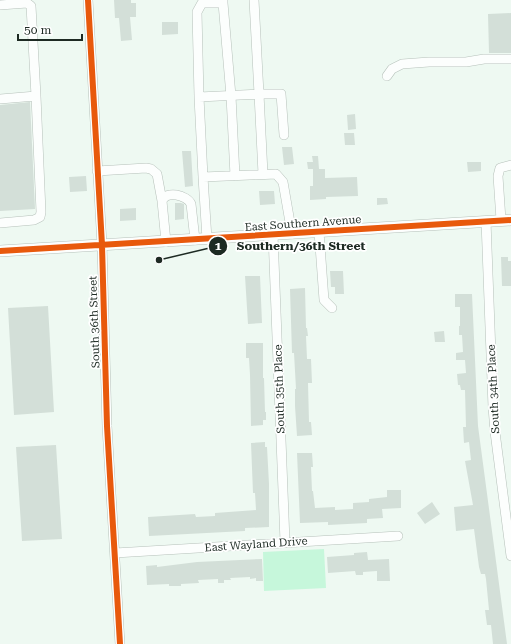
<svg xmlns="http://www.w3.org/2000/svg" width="511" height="644" font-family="'Roboto Serif',serif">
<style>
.green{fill:#c6f7db}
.building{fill:#d3dfd8}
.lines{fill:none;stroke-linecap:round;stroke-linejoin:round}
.minor-casing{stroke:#b6c1ba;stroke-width:10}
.major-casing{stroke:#b6c1ba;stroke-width:12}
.minor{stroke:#fcfefd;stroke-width:9}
.major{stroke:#fcfefd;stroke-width:11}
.cycleway-casing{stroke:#fff;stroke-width:8}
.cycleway{stroke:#e8590c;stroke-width:6}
.labels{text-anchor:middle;stroke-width:3.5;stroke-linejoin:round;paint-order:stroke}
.street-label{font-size:11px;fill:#1d2a23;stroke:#fff}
.leader{fill:none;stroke:#1d2a23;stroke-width:1.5}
.callout-dot{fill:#1d2a23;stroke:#fff;stroke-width:1.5}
.mark-label{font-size:12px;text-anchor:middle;font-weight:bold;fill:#fff}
.callout-label{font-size:12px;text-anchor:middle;font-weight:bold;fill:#1d2a23;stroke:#fff;stroke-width:3.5;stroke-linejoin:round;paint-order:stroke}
</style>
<rect width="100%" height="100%" fill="#eef9f2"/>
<!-- green -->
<path class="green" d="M324 549 326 588 264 591 263 552Z"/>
<!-- building -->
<path class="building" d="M114 0H131V3H136V17H130L132 40 121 41 119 18H115Z
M511 13V53H489L488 14Z
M162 22H178V34L162 35Z
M30 102 35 209 0 211V105Z
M355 114 356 129 348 130 347 115Z
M344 133H354L355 145H345Z
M282 147H292L294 164 284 165Z
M182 151H191L193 186 185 187Z
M312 156H318L319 169H325V178L357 177 358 196 326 197V199L310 200V186H313V169H308L307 162H313Z
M467 162H481V171L468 172Z
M86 176 87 191 70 192 69 177Z
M259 191H274L275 204 260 205Z
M377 198H387L388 204 377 205Z
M175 203H181L184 204V219L175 220Z
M136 208V220L120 221V209Z
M501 257H508V261H511V286H502Z
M330 271H343L344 294H335V287H331Z
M245 276H260L262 323 248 324Z
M305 288 306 328H307L308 336H306L307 359H311L312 383H308L309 422H311L312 435 297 436 295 406V389H296L294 353H292L290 289Z
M455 294H472L478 426 507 644H493L491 625H487L485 610H489L486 579 485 574H481L479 567 474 529 456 531 454 507 473 505 465 461 471 460 469 442 464 443 463 427H466L465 390H461L460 385H458L457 374 466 373 465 360H456V353L463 352 462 335H459V326H460V307H455Z
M48 306 54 412 14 415 8 308Z
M444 331 445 342H435L434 332Z
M246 343H263V378H264L265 412H266V420H263V425L251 426 250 375 249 358H246Z
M265 442V447H267L269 484V527L245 528V531L149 536 148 517 195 514 196 517 215 516V513L256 510 255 493H253L251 443Z
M56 445 62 539 22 541 16 447Z
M297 453H312L313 467H311L312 491H313L315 508 335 507V510L353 509V503L369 502V499L387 497V490H401V508L382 509 383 518 367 519V523L328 525V522L300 523Z
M432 502 440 514 425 524 417 513Z
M367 552 368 560 389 559 390 581H377V571L363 572V575H356L355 571 328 573 327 557 354 555V553Z
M262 559 263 581H256V578L250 579V577L230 578 231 580H224V583H218V579L198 580 199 583 181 584V586H169V584L147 585 146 566 157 565V567L197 562Z"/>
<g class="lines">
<defs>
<path id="minor" d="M88 0 102 245 107 426 120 644
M254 0 259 94H281L284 135
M223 3 231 96 235 176
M0 5 27 3 31 6 36 96 0 99
M387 76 392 69 402 64 429 62H466L484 59H511
M199 97 259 94 263 174
M97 171 146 168 151 169 157 174 162 201
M203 177 199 97 197 12 202 3H223V0
M501 220 498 176 500 168 511 165
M486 221 493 407 495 432 511 556
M0 223 34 220 40 217 41 212 36 96
M319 232 324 300 332 308
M273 235 285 542
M207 239 203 177 276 174 283 182 292 234
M166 242 162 201C166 190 187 195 191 204L195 240
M115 553 398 536"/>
<path id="major" d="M0 251 511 220"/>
</defs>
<!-- minor casing -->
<use href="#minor" class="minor-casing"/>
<!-- major casing -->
<use href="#major" class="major-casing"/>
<!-- minor -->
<use href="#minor" class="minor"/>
<!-- major -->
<use href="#major" class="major"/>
<defs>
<path id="cycleway" d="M88 0 102 245 107 426 120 644
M0 251 511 220"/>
</defs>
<!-- cycleway casing -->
<use href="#cycleway" class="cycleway-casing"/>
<!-- cycleway -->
<use href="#cycleway" class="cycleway"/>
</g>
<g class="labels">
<!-- street labels -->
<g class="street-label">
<text transform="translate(303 223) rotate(-4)" y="4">East Southern Avenue</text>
<text transform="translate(94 322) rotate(-92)" y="4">South 36th Street</text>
<text transform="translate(279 389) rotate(-92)" y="4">South 35th Place</text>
<text transform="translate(493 389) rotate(-93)" y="4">South 34th Place</text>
<text transform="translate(256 544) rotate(-4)" y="4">East Wayland Drive</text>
</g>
</g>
<!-- callouts -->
<path class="leader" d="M159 260L218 246"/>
<g class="callout-dot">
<circle cx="159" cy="260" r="4"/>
<circle cx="218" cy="246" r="10"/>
</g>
<g class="mark-label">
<text x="218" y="250">1</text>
</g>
<g class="callout-label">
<text x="301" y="250">Southern/36th Street</text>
</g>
<!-- scale -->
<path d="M18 34v6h64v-6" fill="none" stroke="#1d2a23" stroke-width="2"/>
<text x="24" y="34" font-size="12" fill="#1d2a23" stroke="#ffffff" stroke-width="3" paint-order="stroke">50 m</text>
</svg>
